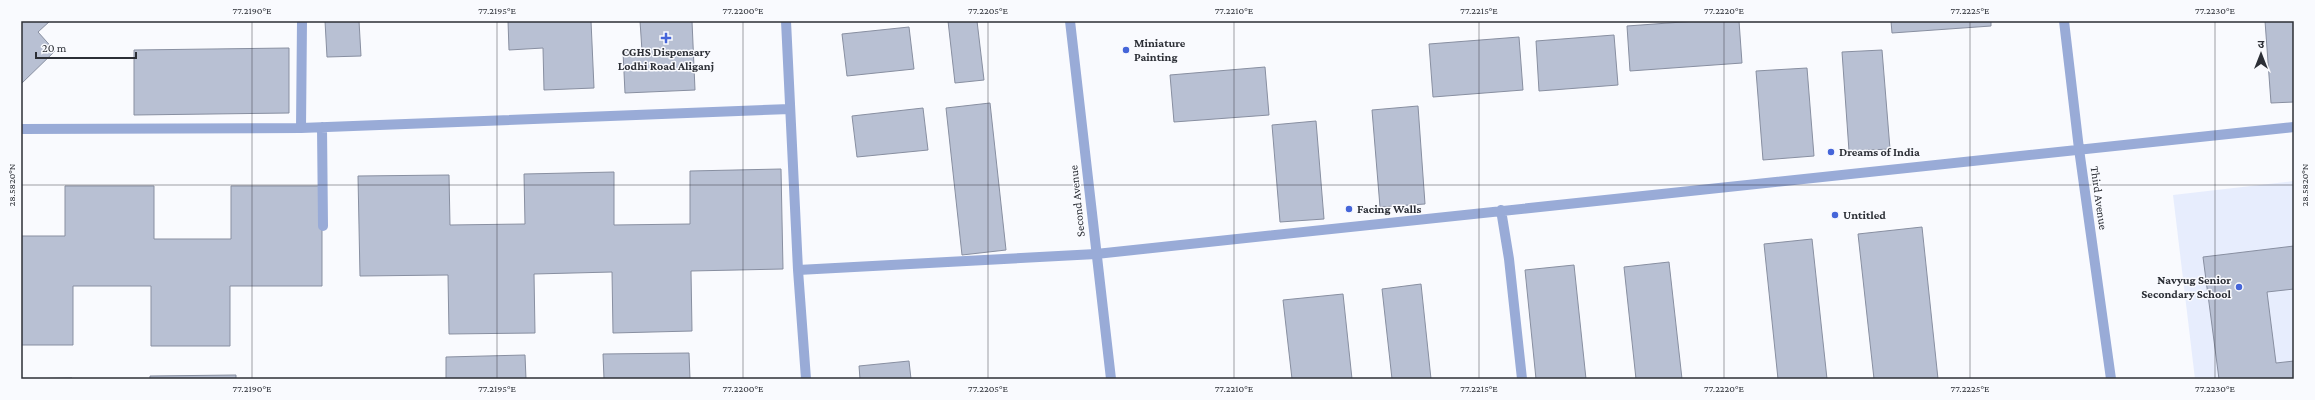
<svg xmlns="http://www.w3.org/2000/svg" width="2315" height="400" font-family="'Crimson Pro','Noto Sans Devanagari',serif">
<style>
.built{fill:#e7edfd}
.building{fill:#b8c0d3;stroke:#888fa1}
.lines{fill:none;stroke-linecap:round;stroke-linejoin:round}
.street{stroke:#99abd7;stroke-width:10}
.ticks{fill:none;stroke:#2c2f36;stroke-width:1;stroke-opacity:0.45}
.poi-dot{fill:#4565d9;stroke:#f9fafe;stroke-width:1.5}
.labels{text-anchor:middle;stroke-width:3;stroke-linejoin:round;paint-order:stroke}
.poi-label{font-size:12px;font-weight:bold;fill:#2c2f36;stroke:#f9fafe;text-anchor:start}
.street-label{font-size:12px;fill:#2c2f36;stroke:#f9fafe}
.neatline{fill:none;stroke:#2c2f36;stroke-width:1.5}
.ticks-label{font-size:10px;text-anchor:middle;fill:#2c2f36}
</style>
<rect width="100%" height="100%" fill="#f9fafe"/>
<!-- built -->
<path class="built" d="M2294 181V379H2195L2173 195Z"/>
<!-- building -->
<path class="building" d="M21 21H50L38 32 55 51 21 84Z
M325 21H359L361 56 327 57Z
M508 21H591L594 88 544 90 543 48 509 50Z
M640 21H692L695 90 625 93 623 52 642 51Z
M948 21H977L984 80 955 83Z
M1696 21H1739L1742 63 1630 71 1627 26Z
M1891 21H1991V26L1892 33Z
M2265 21H2294V102L2271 103Z
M909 27 914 69 847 76 842 34Z
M1614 35 1618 85 1539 91 1536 41Z
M1519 37 1523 90 1433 97 1429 44Z
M289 48V113L134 115V50Z
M1882 50 1890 149 1849 151 1842 52Z
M1265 67 1269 115 1174 122 1170 75Z
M1807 68 1814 156 1763 160 1756 71Z
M990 103 1006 250 962 255 946 108Z
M1418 106 1425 204 1380 207 1372 110Z
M923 108 928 150 857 157 852 116Z
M1316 121 1324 219 1280 222 1272 125Z
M781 169 783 269 691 271 692 331 613 333 612 272 534 274 535 333 449 334 448 275 360 276 358 176 449 175 450 225 525 224 524 174 614 172V225L690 224V171Z
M65 186H154V239H231V186H322V286H230V346H151V286H73V345H21V236H65Z
M1922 227 1938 379H1874L1858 234Z
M1812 239 1827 379H1778L1764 244Z
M2294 246V289L2267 292 2276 363 2294 361V379H2219L2203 257Z
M1669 262 1682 379H1636L1624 267Z
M1574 265 1586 379H1536L1525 270Z
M1421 284 1431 379H1392L1382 289Z
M1343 294 1352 379H1292L1283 300Z
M689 353 690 379H604L603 354Z
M525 355 526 379H446V357Z
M909 361 911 379H860L859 366Z
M236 375V379H150V376Z
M72 378V379H21Z"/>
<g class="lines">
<!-- street -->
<path class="street" d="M786 21 798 270 806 379
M1070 21 1111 379
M2064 21 2079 149 2111 379
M322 127 323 226
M301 128 302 21
M21 129 301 128 790 109
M1501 210 1509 259 1522 379
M798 270 1096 254 2294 127"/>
</g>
<!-- ticks -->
<path class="ticks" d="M252 21V379M497 21V379M743 21V379M988 21V379M1234 21V379M1479 21V379M1724 21V379M1970 21V379M2215 21V379M21 185H2294"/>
<!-- markers -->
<g class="poi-dot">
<path d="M664 32h4v4h4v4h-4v4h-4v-4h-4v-4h4z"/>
<circle cx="1126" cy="50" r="4"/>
<circle cx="1831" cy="152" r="4"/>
<circle cx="1349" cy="209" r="4"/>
<circle cx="1835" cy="215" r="4"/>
<circle cx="2239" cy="287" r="4"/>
</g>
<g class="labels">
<!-- poi labels -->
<g class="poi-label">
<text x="1134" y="47">Miniature<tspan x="1134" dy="14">Painting</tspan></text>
<text x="666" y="56" text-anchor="middle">CGHS Dispensary<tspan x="666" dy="14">Lodhi Road Aliganj</tspan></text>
<text x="1839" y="156">Dreams of India</text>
<text x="1357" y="213">Facing Walls</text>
<text x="1843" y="219">Untitled</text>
<text x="2231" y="284" text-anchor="end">Navyug Senior<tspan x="2231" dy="14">Secondary School</tspan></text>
</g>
<!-- street labels -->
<g class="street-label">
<text transform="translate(2099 198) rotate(82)" y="4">Third Avenue</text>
<text transform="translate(1077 201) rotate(-96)" y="4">Second Avenue</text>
</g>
</g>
<!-- border -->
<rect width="2315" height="400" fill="none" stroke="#f9fafe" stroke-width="44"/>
<!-- north arrow -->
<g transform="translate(2261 54)" stroke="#f9fafe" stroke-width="3" paint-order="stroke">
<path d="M0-3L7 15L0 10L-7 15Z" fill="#2c2f36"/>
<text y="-6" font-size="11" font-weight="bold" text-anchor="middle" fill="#2c2f36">उ</text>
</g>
<!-- scale -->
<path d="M36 52v6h100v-6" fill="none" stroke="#2c2f36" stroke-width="2"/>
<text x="42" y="52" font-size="12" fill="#2c2f36" stroke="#f9fafe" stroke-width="3" paint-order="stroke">20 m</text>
<rect x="22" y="22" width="2271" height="356" class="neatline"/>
<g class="ticks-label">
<text x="252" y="14">77.2190°E</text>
<text x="497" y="14">77.2195°E</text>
<text x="743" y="14">77.2200°E</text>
<text x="988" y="14">77.2205°E</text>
<text x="1234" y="14">77.2210°E</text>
<text x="1479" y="14">77.2215°E</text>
<text x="1724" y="14">77.2220°E</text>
<text x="1970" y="14">77.2225°E</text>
<text x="2215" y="14">77.2230°E</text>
<text transform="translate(11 185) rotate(-90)" y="4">28.5820°N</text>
<text transform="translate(2304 185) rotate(-90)" y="4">28.5820°N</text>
<text x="252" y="392">77.2190°E</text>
<text x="497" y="392">77.2195°E</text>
<text x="743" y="392">77.2200°E</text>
<text x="988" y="392">77.2205°E</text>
<text x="1234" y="392">77.2210°E</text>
<text x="1479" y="392">77.2215°E</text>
<text x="1724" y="392">77.2220°E</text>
<text x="1970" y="392">77.2225°E</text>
<text x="2215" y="392">77.2230°E</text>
</g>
</svg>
